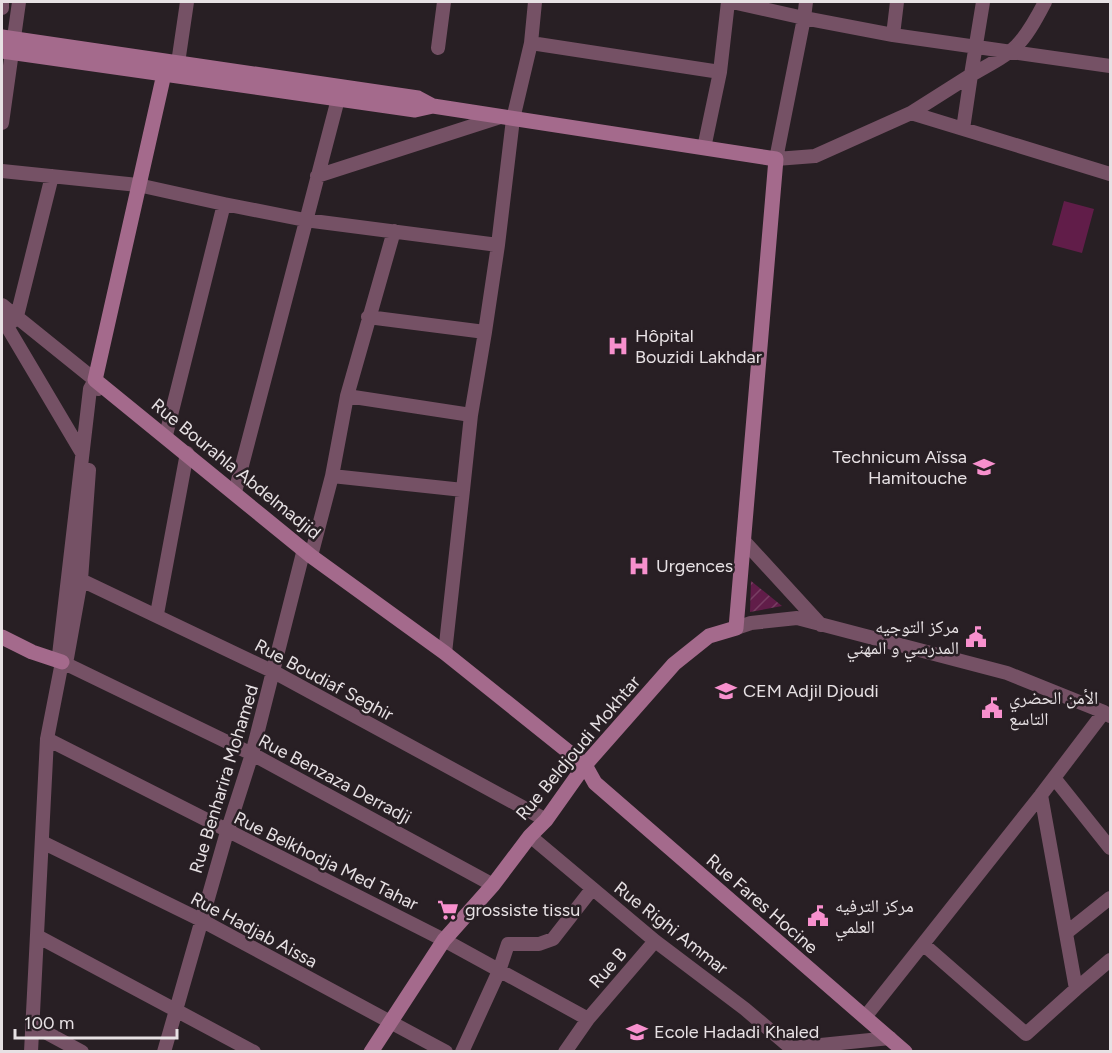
<svg xmlns="http://www.w3.org/2000/svg" width="1112" height="1053" font-family="Figtree,'Noto Naskh Arabic',sans-serif">
<style>
.park{fill:#611d49}
.garden{fill:url(#garden-furrows)}
.lines{fill:none;stroke-linecap:round;stroke-linejoin:round}
.street{stroke:#755165;stroke-width:14}
.secondary{stroke:#a46a8c;stroke-width:15}
.labels{text-anchor:middle;stroke-width:5;stroke-linejoin:round;paint-order:stroke}
.poi-label{font-size:18px;fill:#e7e1e4;stroke:#281f24;text-anchor:start}
.street-label{font-size:18px;fill:#e7e1e4;stroke:#281f24}
</style>
<defs>
<pattern id="garden-furrows" width="10" height="10" patternUnits="userSpaceOnUse" patternTransform="scale(1.5)"><rect width="10" height="10" fill="#611d49"/><path d="M-1 1l2-2M0 10L10 0M9 11l2-2" fill="none" stroke="#783e63"/></pattern>
</defs>
<rect width="100%" height="100%" fill="#281f24"/>
<!-- park -->
<path class="park" d="M1064 201 1094 209 1082 253 1052 245Z"/>
<!-- garden -->
<path class="garden" d="M751 581 782 606 750 612Z"/>
<g class="lines">
<!-- street -->
<path class="street" d="M732 2 804 18 776 159 815 156 911 113 1110 174
M806 2 804 18 893 35 897 2
M2 8V2
M893 35 1110 66
M531 43 720 72 728 2
M438 48 444 2
M178 63 187 2
M971 75C1016 50 1021 48 1045 2
M971 75 983 2
M911 113 971 75 963 129
M2 123 19 2
M704 148 720 72
M2 171 138 185 224 204
M317 176 500 117
M2 305 95 380 98 389
M368 317 485 332 471 415
M2 318 82 453
M7 327 17 316 52 176
M485 332 498 245
M166 435 224 204 305 220 498 245 513 119 531 43 535 2
M332 476 463 490 471 415 347 396
M235 492 338 99
M743 540 821 625
M311 556 332 476 347 396 394 231
M81 580 274 672 546 820
M157 614 187 453
M736 628 751 623 797 618 1007 673 1104 712
M445 653 463 490
M64 661 67 658 81 580 89 470
M62 662 252 754 493 885
M47 739 444 940 588 1019
M1055 779 1110 848
M530 836 655 941 745 1009 791 1048
M44 843 201 920 446 1052
M1066 933 1110 898
M37 936 254 1052
M923 944 1041 795
M1076 989 1110 960
M865 1017 923 944 1026 1034 1076 989 1041 795 1104 712 1110 716
M32 1031 34 1026 82 1052
M31 1052 47 739 62 662 59 655 90 389 95 380
M164 1052 227 832 252 754 304 549
M462 1052 499 971 508 944H539L553 939 592 889
M565 1052 588 1019 655 941
M789 1052 791 1048 890 1038"/>
<!-- secondary -->
<path class="secondary" d="M2 37 418 98 433 106 776 159 736 628 709 636 674 664 585 765 546 820 530 836 493 885 444 940 371 1052
M2 51 415 110 433 106
M164 74 95 380 311 556 445 653 585 765 595 783 905 1052
M2 637 32 652 62 662"/>
</g>
<!-- icons -->
<defs>
<symbol id="hospital-bare" viewBox="-9 -9 18 18"><path d="M-5-5h3v3.5h4V-5h3V5h-3V1.5h-4V5h-3Z" fill="#f790cd" stroke="#281f24" stroke-width="2.5" paint-order="stroke"/></symbol>
<symbol id="school-bare" viewBox="-9 -9 18 18"><path d="M0-5L7-2L0 1L-7-2ZM-4 1L0 2.5L4 1V4Q0 6-4 4Z" fill="#f790cd" stroke="#281f24" stroke-width="2.5" paint-order="stroke"/></symbol>
<symbol id="civic-bare" viewBox="-9 -9 18 18"><path d="M-.6-6.5H3V-4.5H.6V-3L4-1V1h2V6H-6V1h2V-1L-.6-3ZM-1.2 2.5V6h2.4V2.5Z" fill="#f790cd" stroke="#281f24" stroke-width="2.5" paint-order="stroke"/></symbol>
<symbol id="supermarket-bare" viewBox="-9 -9 18 18"><path d="M-6-5.5h2.5l.6 2H6L4.5 2H-2.5L-4.4-4H-6ZM-1.5 3.2a1.3 1.3 0 1 0 .1 0ZM3 3.2a1.3 1.3 0 1 0 .1 0Z" fill="#f790cd" stroke="#281f24" stroke-width="2.5" paint-order="stroke"/></symbol>
</defs>
<g fill-rule="evenodd">
<use href="#hospital-bare" x="603" y="331" width="30" height="30"/>
<use href="#school-bare" x="969" y="452" width="30" height="30"/>
<use href="#hospital-bare" x="624" y="551" width="30" height="30"/>
<use href="#civic-bare" x="961" y="622" width="30" height="30"/>
<use href="#school-bare" x="711" y="676" width="30" height="30"/>
<use href="#civic-bare" x="977" y="693" width="30" height="30"/>
<use href="#supermarket-bare" x="433" y="895" width="30" height="30"/>
<use href="#civic-bare" x="803" y="901" width="30" height="30"/>
<use href="#school-bare" x="622" y="1017" width="30" height="30"/>
</g>
<g class="labels">
<!-- poi labels -->
<g class="poi-label">
<text x="635" y="342">Hôpital<tspan x="635" dy="21">Bouzidi Lakhdar</tspan></text>
<text x="967" y="463" text-anchor="end">Technicum Aïssa<tspan x="967" dy="21">Hamitouche</tspan></text>
<text x="656" y="572">Urgences</text>
<text x="959" y="633" text-anchor="end">مركز التوجيه<tspan x="959" dy="21">المدرسي و المهني</tspan></text>
<text x="743" y="697">CEM Adjil Djoudi</text>
<text x="1009" y="704">الأمن الحضري<tspan x="1009" dy="21">التاسع</tspan></text>
<text x="835" y="912">مركز الترفيه<tspan x="835" dy="21">العلمي</tspan></text>
<text x="465" y="916">grossiste tissu</text>
<text x="654" y="1038">Ecole Hadadi Khaled</text>
</g>
<!-- street labels -->
<g class="street-label">
<text transform="translate(236 469) rotate(39)" y="6">Rue Bourahla Abdelmadjid</text>
<text transform="translate(324 680) rotate(28)" y="6">Rue Boudiaf Seghir</text>
<text transform="translate(578 748) rotate(-50)" y="6">Rue Beldjoudi Mokhtar</text>
<text transform="translate(224 779) rotate(-73)" y="6">Rue Benharira Mohamed</text>
<text transform="translate(335 779) rotate(28)" y="6">Rue Benzaza Derradji</text>
<text transform="translate(326 861) rotate(26)" y="6">Rue Belkhodja Med Tahar</text>
<text transform="translate(762 904) rotate(41)" y="6">Rue Fares Hocine</text>
<text transform="translate(671 928) rotate(38)" y="6">Rue Righi Ammar</text>
<text transform="translate(254 930) rotate(28)" y="6">Rue Hadjab Aissa</text>
<text transform="translate(608 968) rotate(-49)" y="6">Rue B</text>
</g>
</g>
<!-- border -->
<rect width="1112" height="1053" fill="none" stroke="#e7e1e4" stroke-width="6"/>
<!-- scale -->
<path d="M15 1029v9h162v-9" fill="none" stroke="#e7e1e4" stroke-width="3"/>
<text x="24" y="1029" font-size="18" fill="#e7e1e4" stroke="#281f24" stroke-width="4.5" paint-order="stroke">100 m</text>
</svg>
